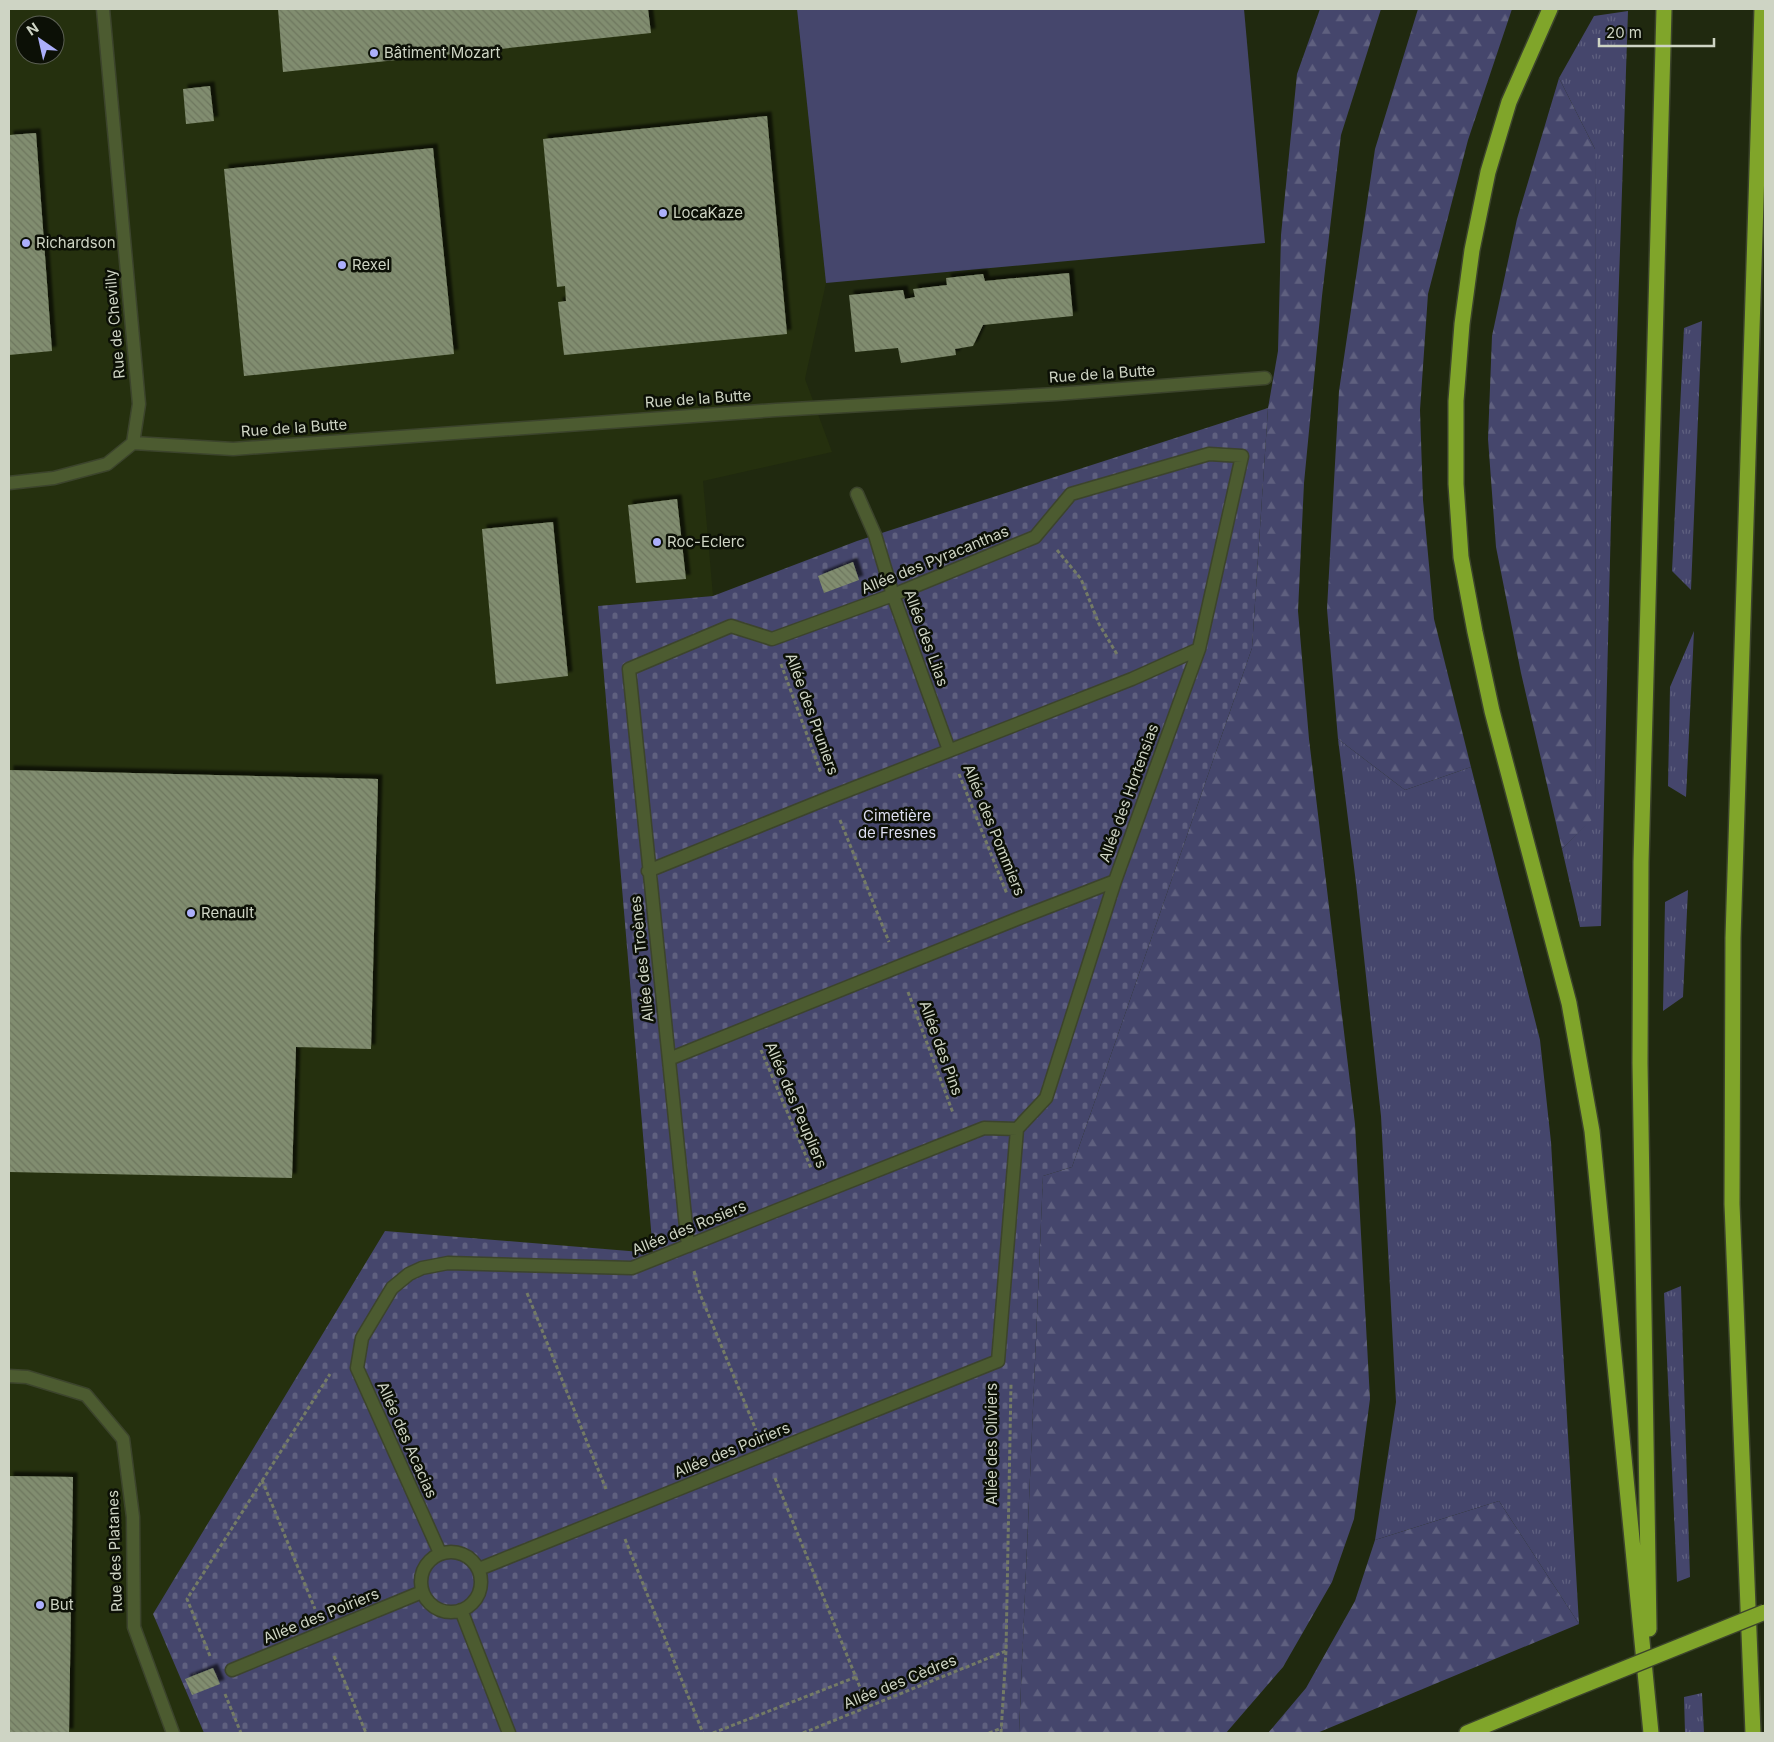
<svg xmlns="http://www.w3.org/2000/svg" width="1774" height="1742" font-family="Inter,sans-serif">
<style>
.built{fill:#25300e;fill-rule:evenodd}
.grass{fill:url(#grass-tufts)}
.forest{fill:url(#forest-firs)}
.cemetery{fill:url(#cemetery-stones)}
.pitch{fill:#45466c}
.building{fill:url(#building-back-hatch);filter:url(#shadow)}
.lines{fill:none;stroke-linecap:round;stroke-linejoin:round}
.lane-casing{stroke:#3c442c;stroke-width:15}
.street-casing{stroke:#3c442c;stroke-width:15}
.highway-casing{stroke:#3c442c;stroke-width:18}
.path{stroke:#747b66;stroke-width:3;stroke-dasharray:4 2.5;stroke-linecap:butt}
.lane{stroke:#4c5b30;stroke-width:12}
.street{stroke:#4c5b30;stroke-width:12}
.highway{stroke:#80a52a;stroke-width:15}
.highway-bridge-casing{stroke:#3c442c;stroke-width:18;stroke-linecap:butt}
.highway-bridge{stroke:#80a52a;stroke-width:15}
.poi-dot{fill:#acaffb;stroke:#0c1006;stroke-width:2}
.labels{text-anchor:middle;stroke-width:5;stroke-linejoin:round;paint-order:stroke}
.poi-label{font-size:15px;fill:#ced4c4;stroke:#0c1006;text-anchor:start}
.street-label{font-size:15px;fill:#ced4c4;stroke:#0c1006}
.park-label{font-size:15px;fill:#dddef0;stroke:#0c1006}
</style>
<defs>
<pattern id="grass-tufts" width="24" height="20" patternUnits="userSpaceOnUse" patternTransform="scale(1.25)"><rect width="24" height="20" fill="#45466c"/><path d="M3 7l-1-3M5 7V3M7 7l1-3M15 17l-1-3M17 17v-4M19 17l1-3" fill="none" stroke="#5f607f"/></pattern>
<pattern id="forest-firs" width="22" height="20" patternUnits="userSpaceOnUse" patternTransform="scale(1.25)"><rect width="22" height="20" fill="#45466c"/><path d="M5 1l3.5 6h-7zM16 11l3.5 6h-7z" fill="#5f607f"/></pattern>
<pattern id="cemetery-stones" width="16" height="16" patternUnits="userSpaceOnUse" patternTransform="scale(1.25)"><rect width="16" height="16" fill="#45466c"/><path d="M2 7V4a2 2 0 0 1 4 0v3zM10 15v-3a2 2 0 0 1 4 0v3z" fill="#5f607f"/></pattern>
<pattern id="building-back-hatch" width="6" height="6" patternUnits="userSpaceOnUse" patternTransform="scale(1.25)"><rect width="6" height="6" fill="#818d6f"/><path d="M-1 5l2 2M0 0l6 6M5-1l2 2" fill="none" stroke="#6d765f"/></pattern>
<filter id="shadow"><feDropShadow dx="4.5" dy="-4.5" stdDeviation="1" flood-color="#0009"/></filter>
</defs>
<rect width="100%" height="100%" fill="#20290f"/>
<!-- built -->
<path class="built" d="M9 9H797L826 283 805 379 832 452 703 481 713 596 598 606 653 1254 154 1614 204 1733H9ZM25 25H55V55H25Z"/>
<!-- grass -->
<path class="grass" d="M1628 11 1611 520 1601 926 1580 927 1562 849 1596 815 1595 149 1559 78 1594 16Z
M1702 321 1691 590 1672 571 1684 328Z
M1694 631 1686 797 1668 786 1670 687Z
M1338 739 1405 790 1471 767 1540 1040 1551 1142 1579 1624 1499 1501 1375 1540 1396 1402 1381 1116 1356 883Z
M1688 890 1683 997 1663 1011 1665 902Z
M1681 1286 1690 1577 1677 1582 1664 1293Z
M1702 1693 1704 1733H1685L1684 1697Z"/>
<!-- forest -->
<path class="forest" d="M1320 9H1381L1341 135 1322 296 1304 483 1298 611 1309 739 1355 1124 1370 1399 1354 1519 1332 1582 1283 1667 1226 1733H1019L1043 1176 1072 1167 1252 648 1268 408 1278 351 1281 235 1297 74Z
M1418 9H1512L1468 140 1428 294 1420 410 1423 500 1434 619 1471 767 1405 790 1338 739 1327 609 1339 391 1375 149Z
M1559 78 1595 149 1596 816 1562 849 1521 673 1496 547 1488 439 1492 336 1517 219Z
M1499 1501 1579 1624 1317 1733H1268L1306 1688 1355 1601 1375 1540Z"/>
<!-- cemetery -->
<path class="cemetery" d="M1268 408 1252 648 1072 1167 1043 1176 1019 1733H204L153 1614 385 1231 653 1253 598 606 713 596 857 541Z"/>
<!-- pitch -->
<path class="pitch" d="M797 9H1244L1265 243 826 283Z"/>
<!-- building -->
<path class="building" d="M278 9H648L651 33 283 72Z
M210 86 214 121 186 124 183 89Z
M767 116 787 334 564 355 558 302 566 301 565 286 557 287 543 139Z
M36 133 52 351 9 355V135Z
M433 148 454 354 244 376 224 169Z
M1069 273 1073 316 983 325 973 346 955 349 956 355 901 363 898 348 855 352 849 295 903 290 905 299 915 297 913 289 947 285 946 278 983 274 985 281Z
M677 499 686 579 636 583 628 505Z
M553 522 568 676 496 684 482 529Z
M853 562 859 580 824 593 818 576Z
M9 770 378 779 371 1049 296 1047 292 1178 9 1172Z
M9 1476 73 1477 69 1733H9Z
M213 1668 220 1684 192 1695 185 1679Z"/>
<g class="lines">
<defs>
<path id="lane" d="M857 494 875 535 893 595 949 750
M648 871 831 797 1132 679 1199 649
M669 1059 1017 919 1115 881
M688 1246 629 669 731 626 772 639 893 595 1035 537 1071 494 1209 454 1242 456 1199 649 1115 881 1046 1098 1017 1129
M9 1376 27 1377 86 1395 123 1439 133 1517 134 1627 173 1733
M421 1582a30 30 0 1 1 60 0a30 30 0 1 1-60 0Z
M440 1553 357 1368 362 1338 392 1288 409 1274 422 1268 448 1263 632 1268 984 1128 1017 1129
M479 1569 998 1361 1017 1129
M461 1610 509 1733
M232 1670 422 1592"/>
<path id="street" d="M133 443 233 449 776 410 1057 394 1265 378
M9 483 54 478 107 464 133 443 139 404 103 9"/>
<path id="highway" d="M1550 9 1509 102 1488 172 1472 250 1462 324 1456 401V484L1461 557 1475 632 1492 711 1569 1003 1592 1131 1651 1733
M1649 1629 1640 1063 1641 862 1664 9
M1467 1733 1559 1695
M1753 1733 1732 1204 1733 938 1762 9"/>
</defs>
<!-- lane casing -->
<use href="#lane" class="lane-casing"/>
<!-- street casing -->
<use href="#street" class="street-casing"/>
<!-- highway casing -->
<use href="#highway" class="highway-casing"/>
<!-- path -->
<path class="path" d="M1057 550 1081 579 1099 624 1118 656
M781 664 821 773
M959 774 1007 894
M840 820 889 942
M908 992 953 1113
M761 1050 811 1168
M694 1271 700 1294 756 1430
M527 1293 606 1489
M775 1478 868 1707
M262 1480 315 1609
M625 1539 703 1733
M210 1656 187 1599 330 1374
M334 1656 366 1733
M225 1694 241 1733
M713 1733 856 1677
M803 1733 1006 1651
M989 1733 1002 1728
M1001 1733 1006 1651 1011 1384"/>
<!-- lane -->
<use href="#lane" class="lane"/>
<!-- street -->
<use href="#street" class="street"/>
<!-- highway -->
<use href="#highway" class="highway"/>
<defs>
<path id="highway-bridge" d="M1559 1695 1765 1612"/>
</defs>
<!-- highway-bridge casing -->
<use href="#highway-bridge" class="highway-bridge-casing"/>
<!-- highway-bridge -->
<use href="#highway-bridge" class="highway-bridge"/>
</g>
<!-- markers -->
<g class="poi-dot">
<circle cx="374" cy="53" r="5"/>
<circle cx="663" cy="213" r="5"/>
<circle cx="26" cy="243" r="5"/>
<circle cx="342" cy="265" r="5"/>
<circle cx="657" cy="542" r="5"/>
<circle cx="191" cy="913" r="5"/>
<circle cx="40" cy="1605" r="5"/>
</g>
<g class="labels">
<!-- poi labels -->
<g class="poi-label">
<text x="384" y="58">Bâtiment Mozart</text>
<text x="673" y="218">LocaKaze</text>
<text x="36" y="248">Richardson</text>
<text x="352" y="270">Rexel</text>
<text x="667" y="547">Roc-Eclerc</text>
<text x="201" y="918">Renault</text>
<text x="50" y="1610">But</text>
</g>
<!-- street labels -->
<g class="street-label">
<text transform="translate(115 324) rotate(-95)" y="5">Rue de Chevilly</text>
<text transform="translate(1102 374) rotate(-4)" y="5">Rue de la Butte</text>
<text transform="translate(698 399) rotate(-4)" y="5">Rue de la Butte</text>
<text transform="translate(294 428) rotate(-4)" y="5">Rue de la Butte</text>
<text transform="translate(935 560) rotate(-22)" y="5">Allée des Pyracanthas</text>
<text transform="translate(926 638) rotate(70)" y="5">Allée des Lilas</text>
<text transform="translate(812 714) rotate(70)" y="5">Allée des Pruniers</text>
<text transform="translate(1129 793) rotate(-70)" y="5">Allée des Hortensias</text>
<text transform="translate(994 830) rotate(68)" y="5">Allée des Pommiers</text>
<text transform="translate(642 959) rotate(-96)" y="5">Allée des Troènes</text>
<text transform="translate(941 1048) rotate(70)" y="5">Allée des Pins</text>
<text transform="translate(796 1105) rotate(67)" y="5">Allée des Peupliers</text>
<text transform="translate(689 1228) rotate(-22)" y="5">Allée des Rosiers</text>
<text transform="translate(407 1440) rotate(66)" y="5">Allée des Acacias</text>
<text transform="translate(992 1444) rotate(-90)" y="5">Allée des Oliviers</text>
<text transform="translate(732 1450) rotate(-22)" y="5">Allée des Poiriers</text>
<text transform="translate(115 1551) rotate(-92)" y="5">Rue des Platanes</text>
<text transform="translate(321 1616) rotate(-22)" y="5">Allée des Poiriers</text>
<text transform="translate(900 1682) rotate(-22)" y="5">Allée des Cèdres</text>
</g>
<!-- park labels -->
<g class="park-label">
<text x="897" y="821">Cimetière<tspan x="897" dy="17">de Fresnes</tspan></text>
</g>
</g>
<!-- border -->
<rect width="1774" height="1742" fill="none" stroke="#ced4c4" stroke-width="20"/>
<!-- north arrow -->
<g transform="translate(40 40) rotate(326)"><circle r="24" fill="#0c1006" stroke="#5a5e52"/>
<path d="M0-4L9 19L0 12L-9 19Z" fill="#acaffb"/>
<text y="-8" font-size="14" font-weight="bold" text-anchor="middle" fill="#ced4c4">N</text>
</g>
<!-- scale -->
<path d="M1599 38v8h115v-8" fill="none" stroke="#ced4c4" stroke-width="2.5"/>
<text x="1606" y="38" font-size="15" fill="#ced4c4" stroke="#0c1006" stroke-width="4" paint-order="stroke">20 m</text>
</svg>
